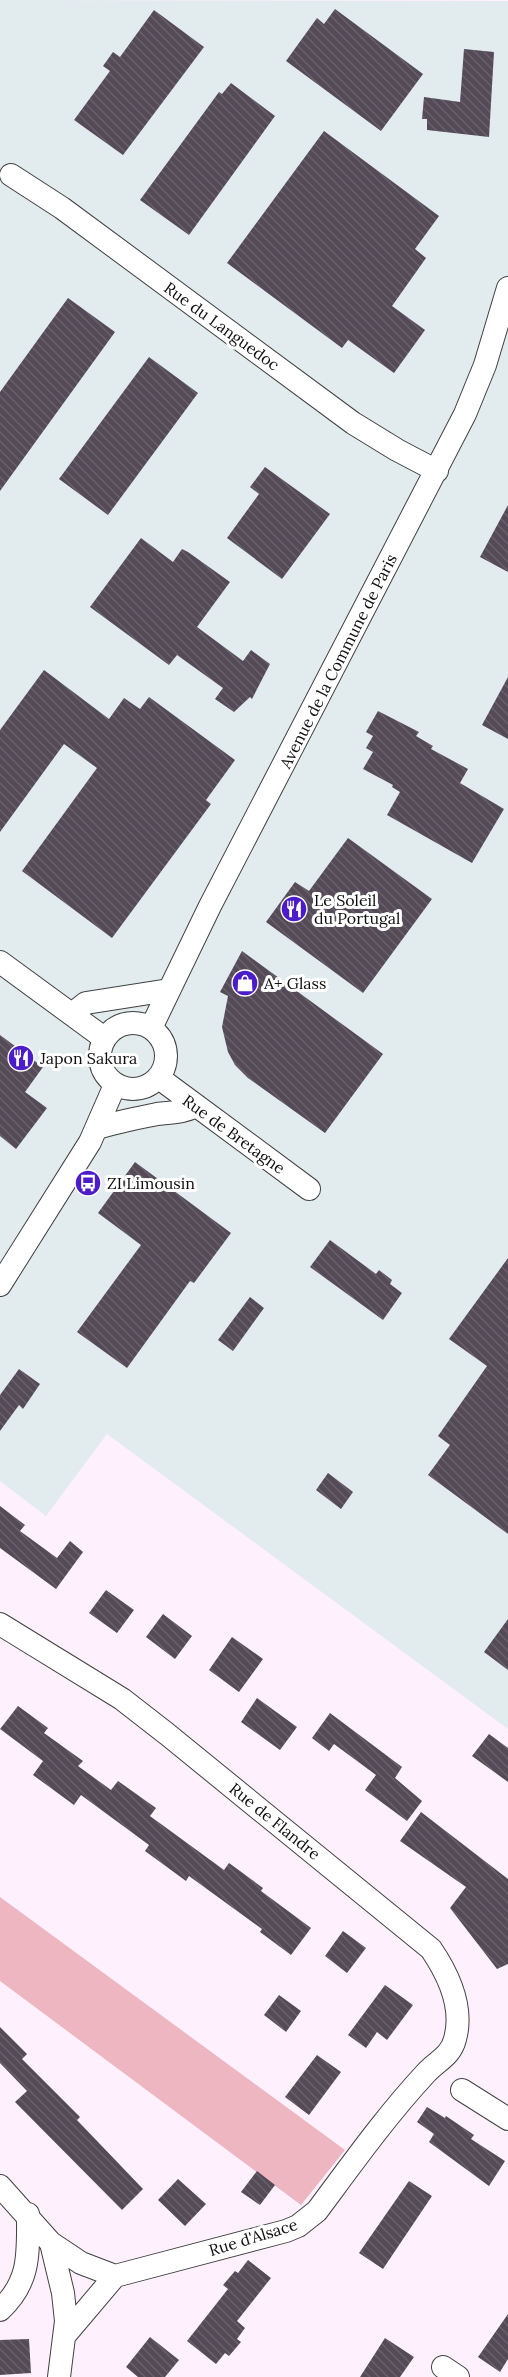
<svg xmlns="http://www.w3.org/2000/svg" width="508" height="2377" font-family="Lora,serif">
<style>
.industrial{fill:#e2ebee}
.grass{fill:#edb6c0}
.building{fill:url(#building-back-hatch)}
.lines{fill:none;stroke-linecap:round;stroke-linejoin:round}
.minor-casing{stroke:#414141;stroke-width:24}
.minor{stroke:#fff;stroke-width:22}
.labels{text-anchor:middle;stroke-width:6;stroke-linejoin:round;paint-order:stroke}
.street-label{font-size:16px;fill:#0e0e0e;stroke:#fff}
.poi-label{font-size:16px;fill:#0e0e0e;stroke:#fff;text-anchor:start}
</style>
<defs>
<pattern id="building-back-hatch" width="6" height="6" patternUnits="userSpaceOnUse" patternTransform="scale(1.5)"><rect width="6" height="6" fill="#544a58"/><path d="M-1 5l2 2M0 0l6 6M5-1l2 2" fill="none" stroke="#68606b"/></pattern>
</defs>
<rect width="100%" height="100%" fill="#fff0fd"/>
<!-- industrial -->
<path class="industrial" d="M0 0 508 1V1729L107 1434 46 1516 0 1481Z"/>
<!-- grass -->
<path class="grass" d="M0 1897 345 2150 301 2205 0 1981Z"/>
<!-- building -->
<path class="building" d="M335 9 423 74 381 131 286 61 317 18 324 24Z
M154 10 204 47 123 155 74 120 110 71 103 66 113 52 120 57Z
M464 49 494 52 489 137 427 130V119H422L424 97 460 102Z
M231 83 275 116 189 235 140 200 219 92 222 94Z
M324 131 439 216 415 249 426 258 392 306 425 330 394 373 348 340 342 348 227 263Z
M68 298 115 332 0 491V392Z
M149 357 198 393 108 515 59 479Z
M265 467 330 514 282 579 227 538 259 494 250 487Z
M508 505V572L480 557Z
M141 538 173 562 182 549 188 552 230 582 197 627 243 661 251 650 270 664 252 699 250 697 234 712 215 699 223 688 177 655 169 665 90 607Z
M44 670 109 719 124 698 140 709 149 697 235 760 206 800 211 804 112 938 22 871 97 768 64 744 0 832V730Z
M508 677V739L482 725Z
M378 711 419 732 416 736 433 746 431 749 468 769 460 783 504 809 472 863 387 815 400 792 392 787 393 785 363 769 373 752 366 748 373 736 366 732Z
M348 838 432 899 363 993 266 922 295 882 309 891Z
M242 951 383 1054 325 1133 248 1078 235 1065 228 1052 222 1027 228 996 220 992Z
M0 1035 43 1067 25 1092 47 1108 16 1149 0 1136Z
M135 1162 231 1233 194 1283 190 1281 127 1368 77 1332 141 1245 98 1213Z
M330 1240 376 1274 379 1270 392 1280 390 1284 402 1293 383 1320 310 1267Z
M508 1258V1534L428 1475 450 1445 438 1436 487 1366 449 1339Z
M250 1297 264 1308 233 1351 218 1340Z
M19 1369 40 1384 23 1409 19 1405 0 1431V1395Z
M328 1473 353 1492 341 1509 316 1490Z
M0 1506 25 1525 20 1531 57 1558 70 1541 83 1552 56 1589 0 1548Z
M106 1590 134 1610 117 1633 89 1613Z
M163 1614 192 1636 175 1659 146 1637Z
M508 1619V1670L484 1652Z
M232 1637 263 1659 239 1692 209 1670Z
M257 1698 297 1727 280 1750 241 1722Z
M18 1706 48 1728 44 1733 83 1761 78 1766 111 1790 118 1781 156 1808 150 1816 224 1870 229 1863 263 1888 261 1891 311 1928 291 1955 260 1932 262 1929 189 1876 186 1881 145 1851 149 1845 81 1795 74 1805 33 1775 43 1761 0 1729Z
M330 1713 402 1767 395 1778 422 1801 407 1821 365 1790 376 1775 334 1744 329 1751 312 1738Z
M489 1734 508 1748V1782L472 1756Z
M421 1812 508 1879V1964L497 1969 450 1908 466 1887 400 1841Z
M343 1931 366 1948 347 1973 325 1956Z
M385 1985 413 2005 387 2040 377 2032 366 2048 348 2035Z
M279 1995 301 2011 286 2032 264 2015Z
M0 2027 27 2054 22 2059 80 2117 77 2120 143 2189 122 2210 15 2102 27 2091 0 2063Z
M317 2055 341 2072 309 2115 285 2097Z
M427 2107 445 2118 446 2116 474 2135 471 2139 505 2161 489 2186 429 2142 434 2134 417 2122Z
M257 2171 275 2185 260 2205 241 2192Z
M178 2179 206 2204 185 2226 158 2200Z
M409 2181 432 2196 383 2269 359 2253Z
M248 2260 271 2278 237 2321 245 2328 237 2339 241 2342 229 2356 225 2353 216 2364 187 2341 228 2289 223 2285 235 2271 238 2273Z
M508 2314V2359L500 2372 478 2357Z
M150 2337 179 2360 165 2377H138L126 2367Z
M385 2338 414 2357 400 2377H360Z
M29 2339 31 2373 0 2375V2340Z"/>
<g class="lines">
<defs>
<path id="minor" d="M11 175 62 208 353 423 397 450 437 471
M0 962 104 1038
M72 1014 86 1003 169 990
M100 1056a33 33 0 1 1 66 0a33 33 0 1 1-66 0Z
M151 1028 210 906 465 414 485 365 508 288
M159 1078 309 1189
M97 1128C116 1122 137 1118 157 1114 173 1112 181 1113 197 1106
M0 1285 90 1142 115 1085
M0 1624 122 1699 167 1734 431 1949C448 1974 464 2007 455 2039 451 2056 437 2061 426 2073 386 2116 352 2164 317 2211L298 2226 286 2231 115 2276 66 2334
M462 2090 508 2119
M0 2186 51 2243 63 2293 66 2321 59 2377
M51 2243 81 2263 115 2276
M0 2310C31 2281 28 2253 28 2214
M443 2367 458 2377"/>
</defs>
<!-- minor casing -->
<use href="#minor" class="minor-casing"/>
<!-- minor -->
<use href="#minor" class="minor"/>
</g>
<!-- icons -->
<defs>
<symbol id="restaurant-disc" viewBox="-11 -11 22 22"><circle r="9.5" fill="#4c1bca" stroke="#fff"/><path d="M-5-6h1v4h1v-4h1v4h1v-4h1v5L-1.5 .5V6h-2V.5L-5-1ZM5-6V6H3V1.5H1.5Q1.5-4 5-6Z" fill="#fff"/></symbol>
<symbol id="shop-disc" viewBox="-11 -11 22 22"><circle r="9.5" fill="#4c1bca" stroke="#fff"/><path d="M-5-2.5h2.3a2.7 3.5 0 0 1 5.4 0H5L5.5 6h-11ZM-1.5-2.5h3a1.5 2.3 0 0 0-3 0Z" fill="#fff"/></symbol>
<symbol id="bus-disc" viewBox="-11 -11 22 22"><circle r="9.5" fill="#4c1bca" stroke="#fff"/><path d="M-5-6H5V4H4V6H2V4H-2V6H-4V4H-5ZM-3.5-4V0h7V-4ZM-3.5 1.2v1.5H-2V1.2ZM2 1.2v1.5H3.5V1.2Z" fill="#fff"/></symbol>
</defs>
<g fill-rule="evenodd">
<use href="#restaurant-disc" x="279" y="894" width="30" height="30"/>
<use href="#shop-disc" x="230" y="968" width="30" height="30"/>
<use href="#restaurant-disc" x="6" y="1043" width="30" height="30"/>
<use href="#bus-disc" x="73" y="1168" width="30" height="30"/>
</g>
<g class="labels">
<!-- street labels -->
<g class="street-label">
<text transform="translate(222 326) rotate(36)" y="6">Rue du Languedoc</text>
<text transform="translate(338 661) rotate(-63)" y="6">Avenue de la Commune de Paris</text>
<text transform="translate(234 1134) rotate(36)" y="6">Rue de Bretagne</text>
<text transform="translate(275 1821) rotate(39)" y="6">Rue de Flandre</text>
<text transform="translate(253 2237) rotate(-17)" y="6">Rue d'Alsace</text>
</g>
<!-- poi labels -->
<g class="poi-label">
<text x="314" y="906">Le Soleil<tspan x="314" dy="18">du Portugal</tspan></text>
<text x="264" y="989">A+ Glass</text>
<text x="40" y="1064">Japon Sakura</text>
<text x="107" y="1189">ZI Limousin</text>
</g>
</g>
</svg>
